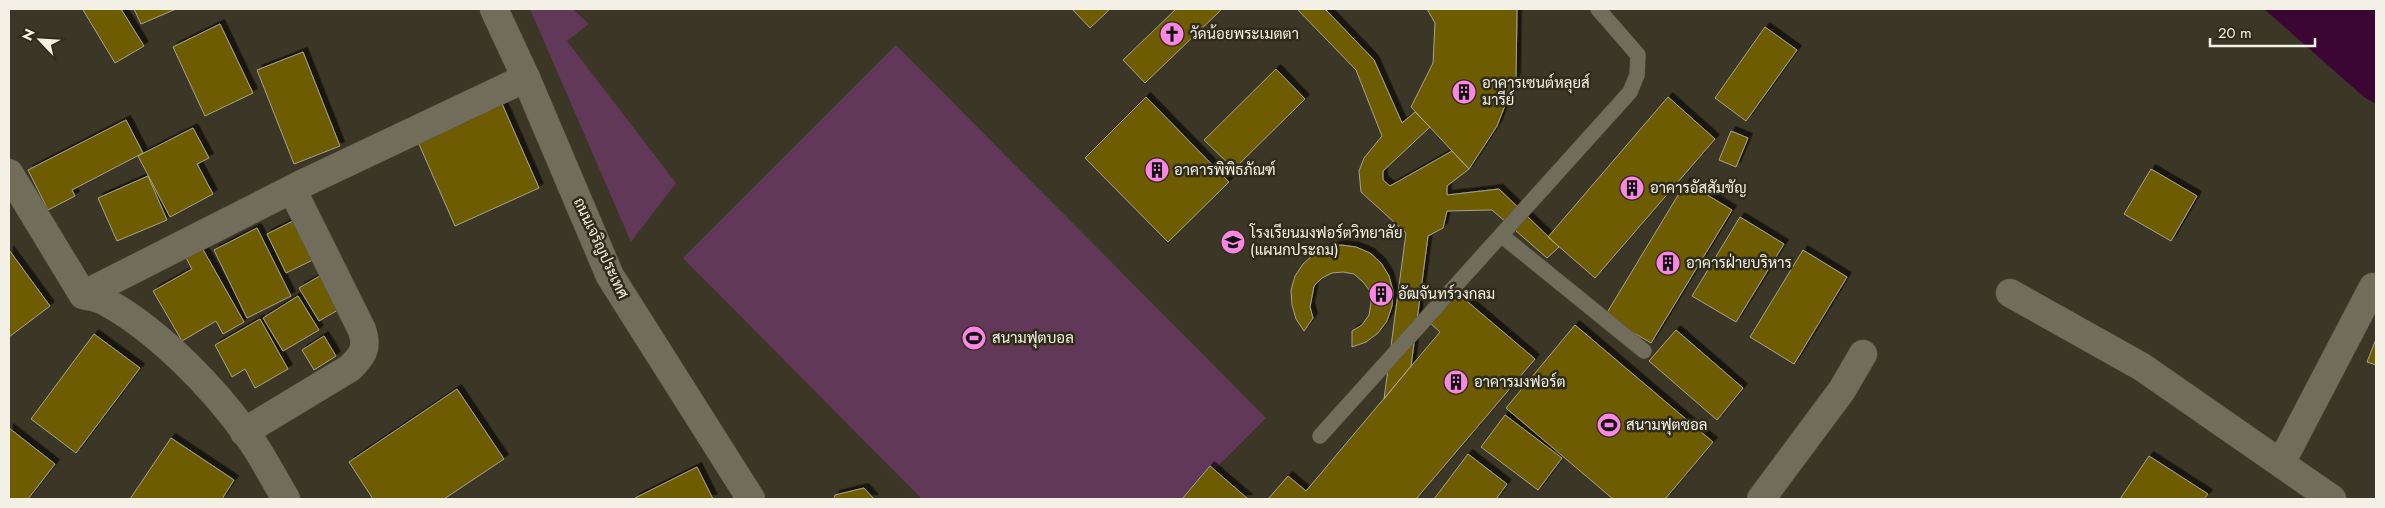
<svg xmlns="http://www.w3.org/2000/svg" width="2385" height="508" font-family="Jost,Sarabun,sans-serif">
<style>
.green{fill:#623859}
.water{fill:#3c0634}
.building{fill:#6e5c00;stroke:#a7a28e;filter:url(#shadow)}
.lines{fill:none;stroke-linecap:round;stroke-linejoin:round}
.service-casing{stroke:#585545;stroke-width:16}
.minor-casing{stroke:#585545;stroke-width:29}
.tertiary-casing{stroke:#585545;stroke-width:29}
.service{stroke:#726d5a;stroke-width:15}
.minor{stroke:#726d5a;stroke-width:28}
.tertiary{stroke:#726d5a;stroke-width:28}
.labels{text-anchor:middle;stroke-width:5;stroke-linejoin:round;paint-order:stroke}
.poi-label{font-size:15px;fill:#f3f0e5;stroke:#302c1b;text-anchor:start}
.street-label{font-size:15px;fill:#f3f0e5;stroke:#302c1b}
</style>
<defs>
<filter id="shadow"><feDropShadow dx="4.5" dy="-4.5" stdDeviation="0" flood-color="#0009"/></filter>
</defs>
<rect width="100%" height="100%" fill="#3b3625"/>
<!-- green -->
<path class="green" d="M530 9H573L589 24 567 41 676 183 631 242Z
M896 45 1266 418 1185 499H922L683 258Z"/>
<!-- water -->
<path class="water" d="M2264 9H2376V104L2364 97Z"/>
<!-- building -->
<path class="building" d="M85 9H121L144 46 115 63 83 10Z
M134 9H176L141 24Z
M1072 9H1110L1090 28Z
M1176 9H1222L1145 83 1123 60Z
M1297 9H1325L1374 60 1402 123 1415 112 1430 127 1383 171V180L1390 186 1452 151 1469 169 1447 186V195L1499 189 1559 247 1547 258 1492 210 1447 211 1443 228 1428 236 1411 366 1384 399 1406 233 1361 192 1359 171 1364 158 1382 136 1356 70Z
M1427 9H1517L1516 77 1497 126 1469 169 1411 107 1433 63 1435 23Z
M220 24 253 93 205 116 173 47Z
M1765 27 1797 50 1746 121 1715 98Z
M303 52 340 146 294 164 257 70Z
M1276 69 1305 99 1234 169 1204 140Z
M499 97 539 188 455 226 415 135Z
M1146 97 1229 182 1168 242 1085 158Z
M1668 97 1715 139 1595 278 1548 237Z
M126 120 143 153 72 190 75 196 48 210 28 170Z
M193 128 209 158 197 164 213 194 170 217 138 156Z
M1731 131 1748 138 1736 167 1719 160Z
M2151 169 2197 196 2171 241 2124 214Z
M148 176 167 220 117 241 98 198Z
M1686 182 1732 210 1651 343 1605 316Z
M1740 217 1784 244 1736 322 1692 296Z
M299 218 319 257 286 273 267 234Z
M257 228 291 296 247 318 214 250Z
M1341 245 1356 247 1370 253 1381 263 1389 276 1393 291 1392 306 1387 321 1378 333 1366 342 1352 347V331L1362 325 1369 315 1371 303 1370 291 1363 282 1354 274 1343 272 1332 273 1322 278 1314 286 1310 307 1313 318 1304 331 1296 319 1292 305 1291 290 1295 276 1303 264 1314 254 1327 248Z
M201 246 244 322 223 334 216 321 182 341 153 291 192 269 185 256Z
M9 250 50 306 9 337Z
M1803 250 1847 277 1794 364 1750 337Z
M325 273 345 306 319 321 299 288Z
M1456 292 1535 359 1416 499H1268L1288 476 1306 491 1440 332 1430 323Z
M298 296 319 330 283 351 263 318Z
M260 319 288 369 255 388 245 369 232 377 215 345Z
M1575 325 1713 442 1665 499H1613L1506 408Z
M1676 330 1743 388 1717 420 1649 361Z
M94 334 140 368 76 453 31 419Z
M324 336 336 356 314 370 302 350Z
M2376 339V365L2367 362Z
M457 389 504 459 444 499H373L349 462Z
M1505 415 1562 458 1538 490 1481 447Z
M9 428 55 464 28 499H9Z
M171 438 234 480 222 499H130Z
M1468 454 1507 484 1496 499H1434Z
M2149 456 2208 494 2204 499H2120Z
M1210 466 1248 499H1182Z
M697 467 713 499H635V498Z
M864 488 874 499H834L835 495Z"/>
<g class="lines">
<defs>
<path id="service" d="M1501 235 1644 351
M1320 436 1630 92 1637 75 1638 55 1598 9"/>
<path id="minor" d="M9 173 83 295C91 297 101 298 108 303 161 333 216 390 251 440 264 459 274 479 286 499
M2010 293 2142 367 2332 499
M83 295 304 183 526 78
M244 432 350 368C363 355 368 348 362 330L292 189
M2281 463 2373 287
M1761 499 1842 390 1863 354"/>
<path id="tertiary" d="M494 9 526 78 610 276 751 499"/>
</defs>
<!-- service casing -->
<use href="#service" class="service-casing"/>
<!-- minor casing -->
<use href="#minor" class="minor-casing"/>
<!-- tertiary casing -->
<use href="#tertiary" class="tertiary-casing"/>
<!-- service -->
<use href="#service" class="service"/>
<!-- minor -->
<use href="#minor" class="minor"/>
<!-- tertiary -->
<use href="#tertiary" class="tertiary"/>
</g>
<!-- icons -->
<defs>
<symbol id="church-disc" viewBox="-11 -11 22 22"><circle r="9.5" fill="#fc86e4" stroke="#302c1b"/><path d="M-1.2-6h2.4v3.5h3.3v2.4h-3.3V6h-2.4V-.1h-3.3v-2.4h3.3Z" fill="#111"/></symbol>
<symbol id="building-disc" viewBox="-11 -11 22 22"><circle r="9.5" fill="#fc86e4" stroke="#302c1b"/><path d="M-4-6H4V6H1V3H-1V6H-4ZM-2.5-4.3h1.7v1.8h-1.7ZM.8-4.3h1.7v1.8H.8ZM-2.5-1h1.7V.8h-1.7ZM.8-1h1.7V.8H.8Z" fill="#111"/></symbol>
<symbol id="school-disc" viewBox="-11 -11 22 22"><circle r="9.5" fill="#fc86e4" stroke="#302c1b"/><path d="M0-5L7-2L0 1L-7-2ZM-4 1L0 2.5L4 1V4Q0 6-4 4Z" fill="#111"/></symbol>
<symbol id="stadium-disc" viewBox="-11 -11 22 22"><circle r="9.5" fill="#fc86e4" stroke="#302c1b"/><path d="M0-5a6.5 5 0 1 0 0 10a6.5 5 0 1 0 0-10ZM-3.5-1.8h7v3.6h-7Z" fill="#111"/></symbol>
</defs>
<g fill-rule="evenodd">
<use href="#church-disc" x="1158" y="20" width="28" height="28"/>
<use href="#building-disc" x="1450" y="78" width="28" height="28"/>
<use href="#building-disc" x="1143" y="156" width="28" height="28"/>
<use href="#building-disc" x="1618" y="174" width="28" height="28"/>
<use href="#school-disc" x="1219" y="228" width="28" height="28"/>
<use href="#building-disc" x="1654" y="249" width="28" height="28"/>
<use href="#building-disc" x="1367" y="280" width="28" height="28"/>
<use href="#stadium-disc" x="960" y="324" width="28" height="28"/>
<use href="#building-disc" x="1442" y="368" width="28" height="28"/>
<use href="#stadium-disc" x="1595" y="411" width="28" height="28"/>
</g>
<g class="labels">
<!-- poi labels -->
<g class="poi-label">
<text x="1190" y="39">วัดน้อยพระเมตตา</text>
<text x="1482" y="88">อาคารเซนต์หลุยส์<tspan x="1482" dy="17">มารีย์</tspan></text>
<text x="1174" y="175">อาคารพิพิธภัณฑ์</text>
<text x="1650" y="193">อาคารอัสสัมชัญ</text>
<text x="1250" y="238">โรงเรียนมงฟอร์ตวิทยาลัย<tspan x="1250" dy="17">(แผนกประถม)</tspan></text>
<text x="1686" y="268">อาคารฝ่ายบริหาร</text>
<text x="1398" y="299">อัฒจันทร์วงกลม</text>
<text x="992" y="343">สนามฟุตบอล</text>
<text x="1474" y="387">อาคารมงฟอร์ต</text>
<text x="1626" y="430">สนามฟุตซอล</text>
</g>
<!-- street labels -->
<g class="street-label">
<text transform="translate(601 248) rotate(65)" y="5">ถนนเจริญประเทศ</text>
</g>
</g>
<!-- border -->
<rect width="2385" height="508" fill="none" stroke="#f3f0e5" stroke-width="20"/>
<!-- north arrow -->
<g transform="translate(40 40) rotate(295)" stroke="#302c1b" stroke-width="4" paint-order="stroke">
<path d="M0-4L9 19L0 12L-9 19Z" fill="#f3f0e5"/>
<text y="-8" font-size="14" font-weight="bold" text-anchor="middle" fill="#f3f0e5">N</text>
</g>
<!-- scale -->
<path d="M2210 38v8h105v-8" fill="none" stroke="#f3f0e5" stroke-width="2.5"/>
<text x="2218" y="38" font-size="15" fill="#f3f0e5" stroke="#302c1b" stroke-width="4" paint-order="stroke">20 m</text>
</svg>
